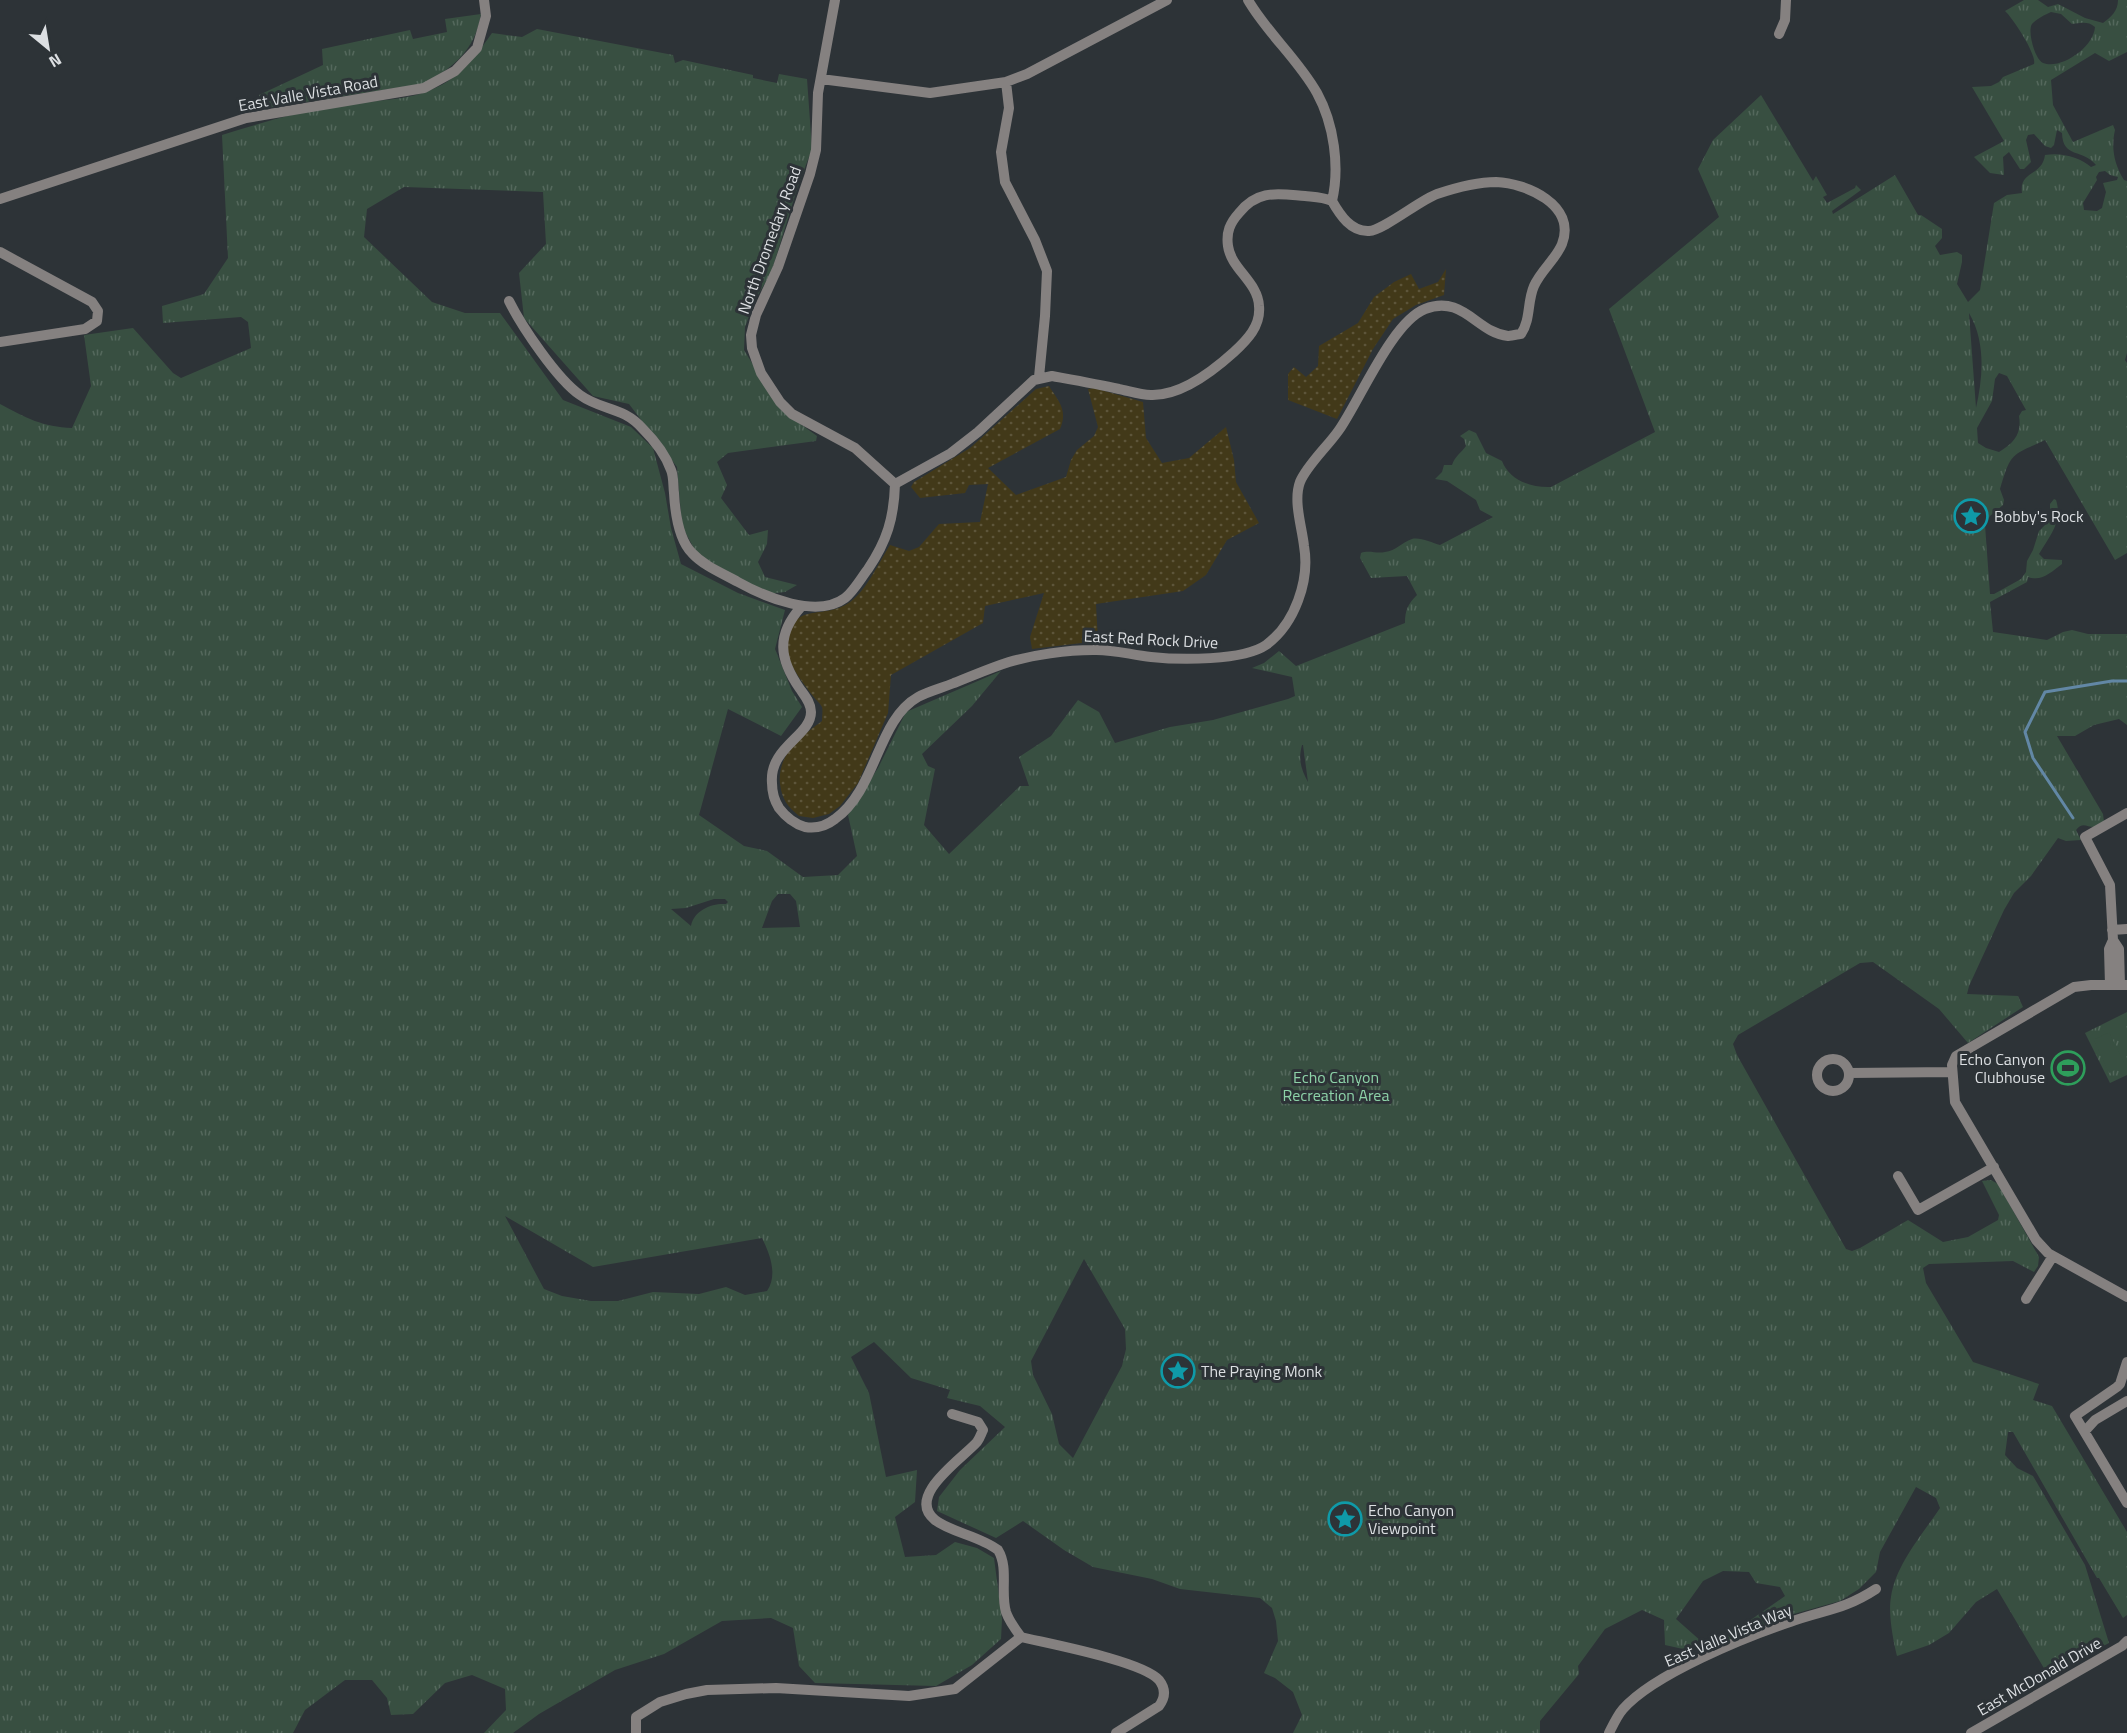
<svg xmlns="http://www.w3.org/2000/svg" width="2127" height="1733" font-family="'Titillium Web',sans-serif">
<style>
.grass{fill:url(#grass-tufts);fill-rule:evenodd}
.sand{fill:url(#sand-dots)}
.pitch{fill:#384f41}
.water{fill:#6287a5}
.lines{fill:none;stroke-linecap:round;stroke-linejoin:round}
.stream{stroke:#6287a5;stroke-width:3}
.minor{stroke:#858180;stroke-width:10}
.labels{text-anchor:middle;stroke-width:6;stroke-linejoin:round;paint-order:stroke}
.street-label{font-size:16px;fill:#dcdfe2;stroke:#2d3337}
.poi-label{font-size:16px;fill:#dcdfe2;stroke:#2d3337;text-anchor:start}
.park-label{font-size:16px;fill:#8dd2a8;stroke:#2d3337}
</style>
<defs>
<pattern id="grass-tufts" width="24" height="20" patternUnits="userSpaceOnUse" patternTransform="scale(1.5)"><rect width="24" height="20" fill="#384f41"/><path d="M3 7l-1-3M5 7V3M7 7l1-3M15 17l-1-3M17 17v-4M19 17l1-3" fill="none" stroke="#54685c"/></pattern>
<pattern id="sand-dots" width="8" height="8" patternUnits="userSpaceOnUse" patternTransform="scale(1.5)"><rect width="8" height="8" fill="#423919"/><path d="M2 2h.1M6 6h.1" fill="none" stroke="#5d553a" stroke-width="1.8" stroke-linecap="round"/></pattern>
</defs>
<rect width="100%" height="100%" fill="#2d3337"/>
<!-- grass -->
<path class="grass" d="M2024 0H2038L2048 7 2058 4 2085 18 2103 23C2111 17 2118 11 2118 0H2127V52L2109 61 2095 53 2051 80 2053 105 2073 142 2113 125 2115 130C2111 148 2114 164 2124 180L2127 181V353L2125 360 2127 363V553L2115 560 2045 440C2011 456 2011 452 2000 489L2004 500 2003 505 1990 516 1985 525 1990 594H1994L2021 579 2026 572 2027 561 2033 550 2039 531 2050 520V504L2054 499 2056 500C2063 522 2050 535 2039 554L2044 559 2062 560V564C2051 572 2042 582 2028 577L2027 582 1990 602 1993 632 2047 640 2063 632 2072 630 2088 634H2127V725L2119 719 2094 725 2075 736H2057L2103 814 2104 822C2101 824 2099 826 2096 827 2087 828 2083 821 2076 830L2081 840 2066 841 2058 838 2031 876 2014 893 2004 910 1969 986 1967 994 2018 996 2023 1007 1968 1043 1939 1009 1873 962 1860 963 1738 1035 1733 1044 1737 1055 1846 1249 1852 1251 1860 1248 1908 1220 1943 1242 1968 1237 1998 1220 1999 1215 1982 1181 1991 1180 1998 1184 2039 1257 2038 1266 2034 1272 2013 1261 1929 1264 1923 1268 1926 1283 1973 1362 2039 1384 2033 1400 2052 1406 2127 1532V1615L2123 1618 2099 1578H2097L2013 1432H2008L2005 1455 2017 1468 2033 1476 2085 1565 2109 1643 2048 1675 1997 1589 1976 1602 1949 1633 1929 1645 1897 1656C1893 1640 1888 1613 1891 1597 1896 1564 1922 1535 1940 1508L1936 1498 1916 1487 1880 1552 1876 1572 1859 1589 1840 1601 1783 1617 1709 1649 1785 1596 1780 1587 1756 1583 1749 1572 1723 1571 1703 1581 1676 1619 1702 1642 1692 1651 1665 1645 1664 1620 1642 1610 1605 1629 1578 1666 1579 1674 1540 1721V1733H1293L1302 1715 1293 1692 1275 1678 1264 1673 1278 1641 1276 1621 1272 1608 1260 1598 1180 1589 1152 1579 1093 1567 1064 1550 1023 1521 996 1538 937 1511 939 1497 960 1470 1005 1427 980 1406 947 1398 950 1390 911 1378 874 1342 851 1357 869 1393 886 1477 917 1470 915 1502 895 1517 905 1557 936 1555 955 1542 977 1548 994 1558 1002 1619 1001 1639 972 1665 936 1686 815 1683 799 1666 793 1628 771 1618 722 1621 664 1654 615 1670 539 1714 513 1733H484L506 1710 505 1689 472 1675 445 1683 413 1714 391 1715 387 1698 372 1680H345L305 1710 293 1733H0V404C26 418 43 427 72 428L91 386 84 335 133 328 173 373 181 378 251 348 248 322 241 317 163 323 162 306 204 294 228 258 222 135C260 123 298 112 338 105 369 100 404 102 433 89 460 78 476 56 492 33L522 37 537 29 673 55 675 63 683 60 753 75V78L777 83 779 74 807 79 812 149 798 186 771 273 755 300 745 327 744 350 781 410 817 436 816 441 728 453 717 462 727 485 721 498 749 535 768 530 767 544 758 562 765 577 797 585 785 592 766 594 697 554 682 526 677 467 629 404 593 396 524 318 519 273 546 244 543 192 404 187 367 209 364 237 432 302 465 313H500L563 400 631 427 653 448 665 493 671 528 681 564 738 593 785 610 775 649 792 691 802 707 781 736 728 709 699 815 744 846 767 851 803 877 838 875 857 856 848 815 878 768 906 712 1001 671 972 706 922 754 928 766 935 769 924 825 949 854 1020 786H1029L1019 757 1051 736 1078 700 1099 712 1115 743 1170 727 1213 720 1288 699 1295 696 1292 677 1252 668 1264 663 1279 651 1296 666 1405 623C1405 610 1408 604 1417 595L1407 576 1371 578 1360 558 1361 553C1369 550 1377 554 1385 552 1396 551 1402 542 1412 539 1420 537 1432 543 1440 545L1493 517 1480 510 1476 500 1447 481 1435 479 1442 472 1444 465H1452C1455 456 1461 453 1466 446L1464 439 1460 436 1469 430 1476 433 1486 453 1502 461C1509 480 1531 488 1551 487L1655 432 1609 309 1719 217 1698 169 1713 140 1761 95 1813 181 1816 176 1827 195 1823 197 1827 203 1855 188 1856 185 1861 190 1832 211 1833 214 1895 175 1918 215H1921L1942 229V238L1935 246 1940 255 1957 252 1962 255V262L1957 284 1968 302 1980 290 1994 203 2007 195 2022 193C2019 170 2042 177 2045 155 2061 152 2080 157 2091 167L2096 165C2082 148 2063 159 2062 133L2057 130 2054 145 2051 148 2045 146 2034 134 2028 135 2026 140 2031 162 2024 169H2020L2009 152 2003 157 2004 175 1990 173 1974 157 2004 141 1972 87 1991 86 1999 82 2003 77 2034 64C2037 55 2013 18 2005 11ZM2051 12 2061 14 2072 24C2081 23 2088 21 2095 27 2094 47 2061 70 2043 63 2035 60 2027 31 2032 24 2035 20 2046 14 2051 12ZM2105 171 2110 175 2118 177 2117 180 2103 183 2106 192 2102 208 2097 211 2084 210 2083 203 2097 180 2096 177 2099 172ZM1969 313C1986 342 1983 377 1976 408ZM1999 373 2007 376 2026 410 2022 411 2019 416C2022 434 2014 443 1999 452L1986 448 1978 443 1977 428 1992 401 1995 379ZM1302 745H1303L1308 782C1301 769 1298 760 1302 745ZM778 894H790L796 901 800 927 762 928 772 901ZM714 899H725L728 902 726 904C712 903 694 910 691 926L671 909 686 908ZM505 1216 593 1267 762 1238C770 1254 778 1275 767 1291L745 1295 726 1287 699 1294 653 1292 618 1301H591L562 1296 544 1289ZM1084 1259 1125 1329 1126 1349 1122 1366 1073 1458 1059 1444 1052 1414 1033 1375 1031 1361Z
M481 14C475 50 454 68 422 84L266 108 259 95 323 65 322 49 410 30 413 39 447 32 445 19Z
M2127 1012V1075L2110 1083 2085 1033Z"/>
<!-- sand -->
<path class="sand" d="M1446 269 1444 295 1416 305 1393 319 1373 349 1337 419 1288 400V374L1294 367 1306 377 1318 366 1319 346 1358 323 1374 297 1394 282 1411 274 1419 289 1438 282Z
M1049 386C1059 402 1068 410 1060 429L988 468 1016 495 1066 477 1071 460 1077 450 1094 436 1098 427 1088 389 1094 388 1143 402 1146 438 1162 463 1189 458 1226 427 1234 460 1236 482 1259 523 1227 540 1206 575 1183 591 1096 604 1098 641 1032 649 1030 637 1044 593 985 606 983 623 891 675 888 713 858 783 840 806 829 814 813 818 799 816C787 806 782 799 780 784 777 754 801 737 822 721 822 717 823 710 822 707 820 703 815 699 813 696 804 684 787 664 787 648 789 600 821 620 847 604 865 594 879 562 890 545L909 551 919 547 939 524 980 522 988 484 969 485 965 493 920 498 911 487 914 482 970 448 1036 389Z"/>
<!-- pitch -->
<path class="pitch" d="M2109 1032 2125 1065 2109 1073 2094 1040Z"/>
<!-- water -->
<path class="water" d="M2069 1060 2076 1074 2072 1081 2061 1083 2060 1077 2066 1074 2062 1063Z"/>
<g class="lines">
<!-- stream -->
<path class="stream" d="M2073 818 2033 758 2025 732 2045 692 2112 681H2127"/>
<!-- minor -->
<path class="minor" d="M1248 0C1267 33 1298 59 1317 93 1334 124 1340 167 1332 201
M1779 34 1785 20 1786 0
M821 79 930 93 1006 82 1027 74 1167 0
M1006 82 1009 108 1001 152 1005 182 1035 240 1047 271 1045 316 1039 377
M0 199 246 118 424 88 455 71 477 48 486 16 484 0
M0 252 92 302 98 311 97 321 85 329 0 342
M509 301C522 327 557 379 580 395 602 411 623 406 643 429 654 440 666 456 671 470 674 477 673 486 674 493 675 511 678 539 692 553 704 566 722 573 738 582 765 597 817 619 845 598 854 591 861 578 868 569 887 541 894 518 895 484L855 448 792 414 780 402 761 373 752 348 751 335 756 315 778 267 810 174 816 150 818 93 835 0
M895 484 951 453 978 432 1034 380 1052 376C1074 380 1097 384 1119 389 1129 391 1140 395 1151 395 1180 396 1213 371 1234 352 1247 340 1261 326 1259 306 1258 282 1231 269 1228 246 1226 232 1230 223 1239 213 1258 189 1278 194 1305 196 1315 197 1323 197 1332 201
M801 607C776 635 779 659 800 689 805 696 811 703 811 712 811 736 769 747 772 783 772 792 774 800 779 808 785 816 795 824 805 827 816 829 826 826 835 819 877 789 877 720 918 697 929 691 942 688 954 683 972 676 990 668 1009 662 1033 655 1067 650 1093 650 1113 649 1131 655 1151 657 1179 660 1243 661 1266 645 1295 624 1310 580 1304 546 1302 527 1293 501 1300 482 1307 465 1328 446 1339 430 1360 400 1392 322 1425 309 1463 294 1477 333 1508 336 1509 336 1520 334 1521 334 1531 319 1527 302 1534 286 1541 270 1556 259 1562 244 1577 205 1526 183 1496 182 1477 182 1455 188 1437 194 1420 200 1384 230 1369 231 1351 232 1340 215 1332 201
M2112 930 2127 929
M2113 940 2119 949 2120 985
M2110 985 2109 949 2113 940 2110 885 2085 837 2127 813
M2127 985H2091L2074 987 1956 1056 1952 1065 1955 1102 2036 1240 2048 1253 2127 1297
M1817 1075a16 16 0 1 1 32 0a16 16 0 1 1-32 0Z
M1849 1073 1952 1072
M1898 1176 1918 1210 1994 1167
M2026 1299 2053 1256
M2127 1362 2120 1384 2117 1387 2075 1416 2127 1503
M2085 1431 2095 1420 2127 1401
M1021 1637C1050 1644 1142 1661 1159 1680 1166 1689 1165 1698 1159 1706L1116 1733
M636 1733V1717L660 1702 686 1694 707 1690 776 1688 909 1696 955 1689 1021 1637C1015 1629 1009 1621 1006 1612 1000 1592 1009 1568 998 1550 980 1536 950 1532 935 1520 905 1496 962 1459 977 1442 980 1438 981 1434 983 1430L978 1422 952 1414
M1609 1733C1613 1725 1617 1716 1623 1709 1654 1674 1745 1637 1790 1622 1823 1610 1844 1610 1876 1589
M1971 1733 2122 1646 2127 1641"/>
</g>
<!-- icons -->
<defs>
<symbol id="sight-ring" viewBox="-11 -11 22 22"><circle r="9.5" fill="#2d3337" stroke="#0f9aa8" stroke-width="1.5"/><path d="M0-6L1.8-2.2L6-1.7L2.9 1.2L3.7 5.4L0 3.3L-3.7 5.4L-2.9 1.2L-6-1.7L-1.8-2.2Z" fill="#0f9aa8"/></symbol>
<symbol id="stadium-ring" viewBox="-11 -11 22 22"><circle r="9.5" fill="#2d3337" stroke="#2e9e5b" stroke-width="1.5"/><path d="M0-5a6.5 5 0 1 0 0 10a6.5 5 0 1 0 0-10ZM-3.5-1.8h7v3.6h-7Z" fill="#2e9e5b"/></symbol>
</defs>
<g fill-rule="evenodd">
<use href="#sight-ring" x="1952" y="497" width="38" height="38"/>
<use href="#stadium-ring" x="2049" y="1049" width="38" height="38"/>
<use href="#sight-ring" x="1159" y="1352" width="38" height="38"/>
<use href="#sight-ring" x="1326" y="1500" width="38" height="38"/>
</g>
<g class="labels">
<!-- street labels -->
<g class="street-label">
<text transform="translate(308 93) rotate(-10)" y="6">East Valle Vista Road</text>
<text transform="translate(769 240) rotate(-70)" y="6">North Dromedary Road</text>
<text transform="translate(1151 639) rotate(3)" y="6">East Red Rock Drive</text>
<text transform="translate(1728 1635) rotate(-23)" y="6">East Valle Vista Way</text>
<text transform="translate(2039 1676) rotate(-30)" y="6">East McDonald Drive</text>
</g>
<!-- poi labels -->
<g class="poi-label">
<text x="1994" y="522">Bobby's Rock</text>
<text x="2045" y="1065" text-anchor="end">Echo Canyon<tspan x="2045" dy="18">Clubhouse</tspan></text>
<text x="1201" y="1377">The Praying Monk</text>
<text x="1368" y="1516">Echo Canyon<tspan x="1368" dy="18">Viewpoint</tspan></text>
</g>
<!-- park labels -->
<g class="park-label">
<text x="1336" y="1083">Echo Canyon<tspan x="1336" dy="18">Recreation Area</tspan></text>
</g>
</g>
<!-- north arrow -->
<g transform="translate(48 48) rotate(150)" stroke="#2d3337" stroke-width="4.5" paint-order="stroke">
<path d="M0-4.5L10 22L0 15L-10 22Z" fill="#dcdfe2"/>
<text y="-9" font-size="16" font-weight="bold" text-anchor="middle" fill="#dcdfe2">N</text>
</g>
</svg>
